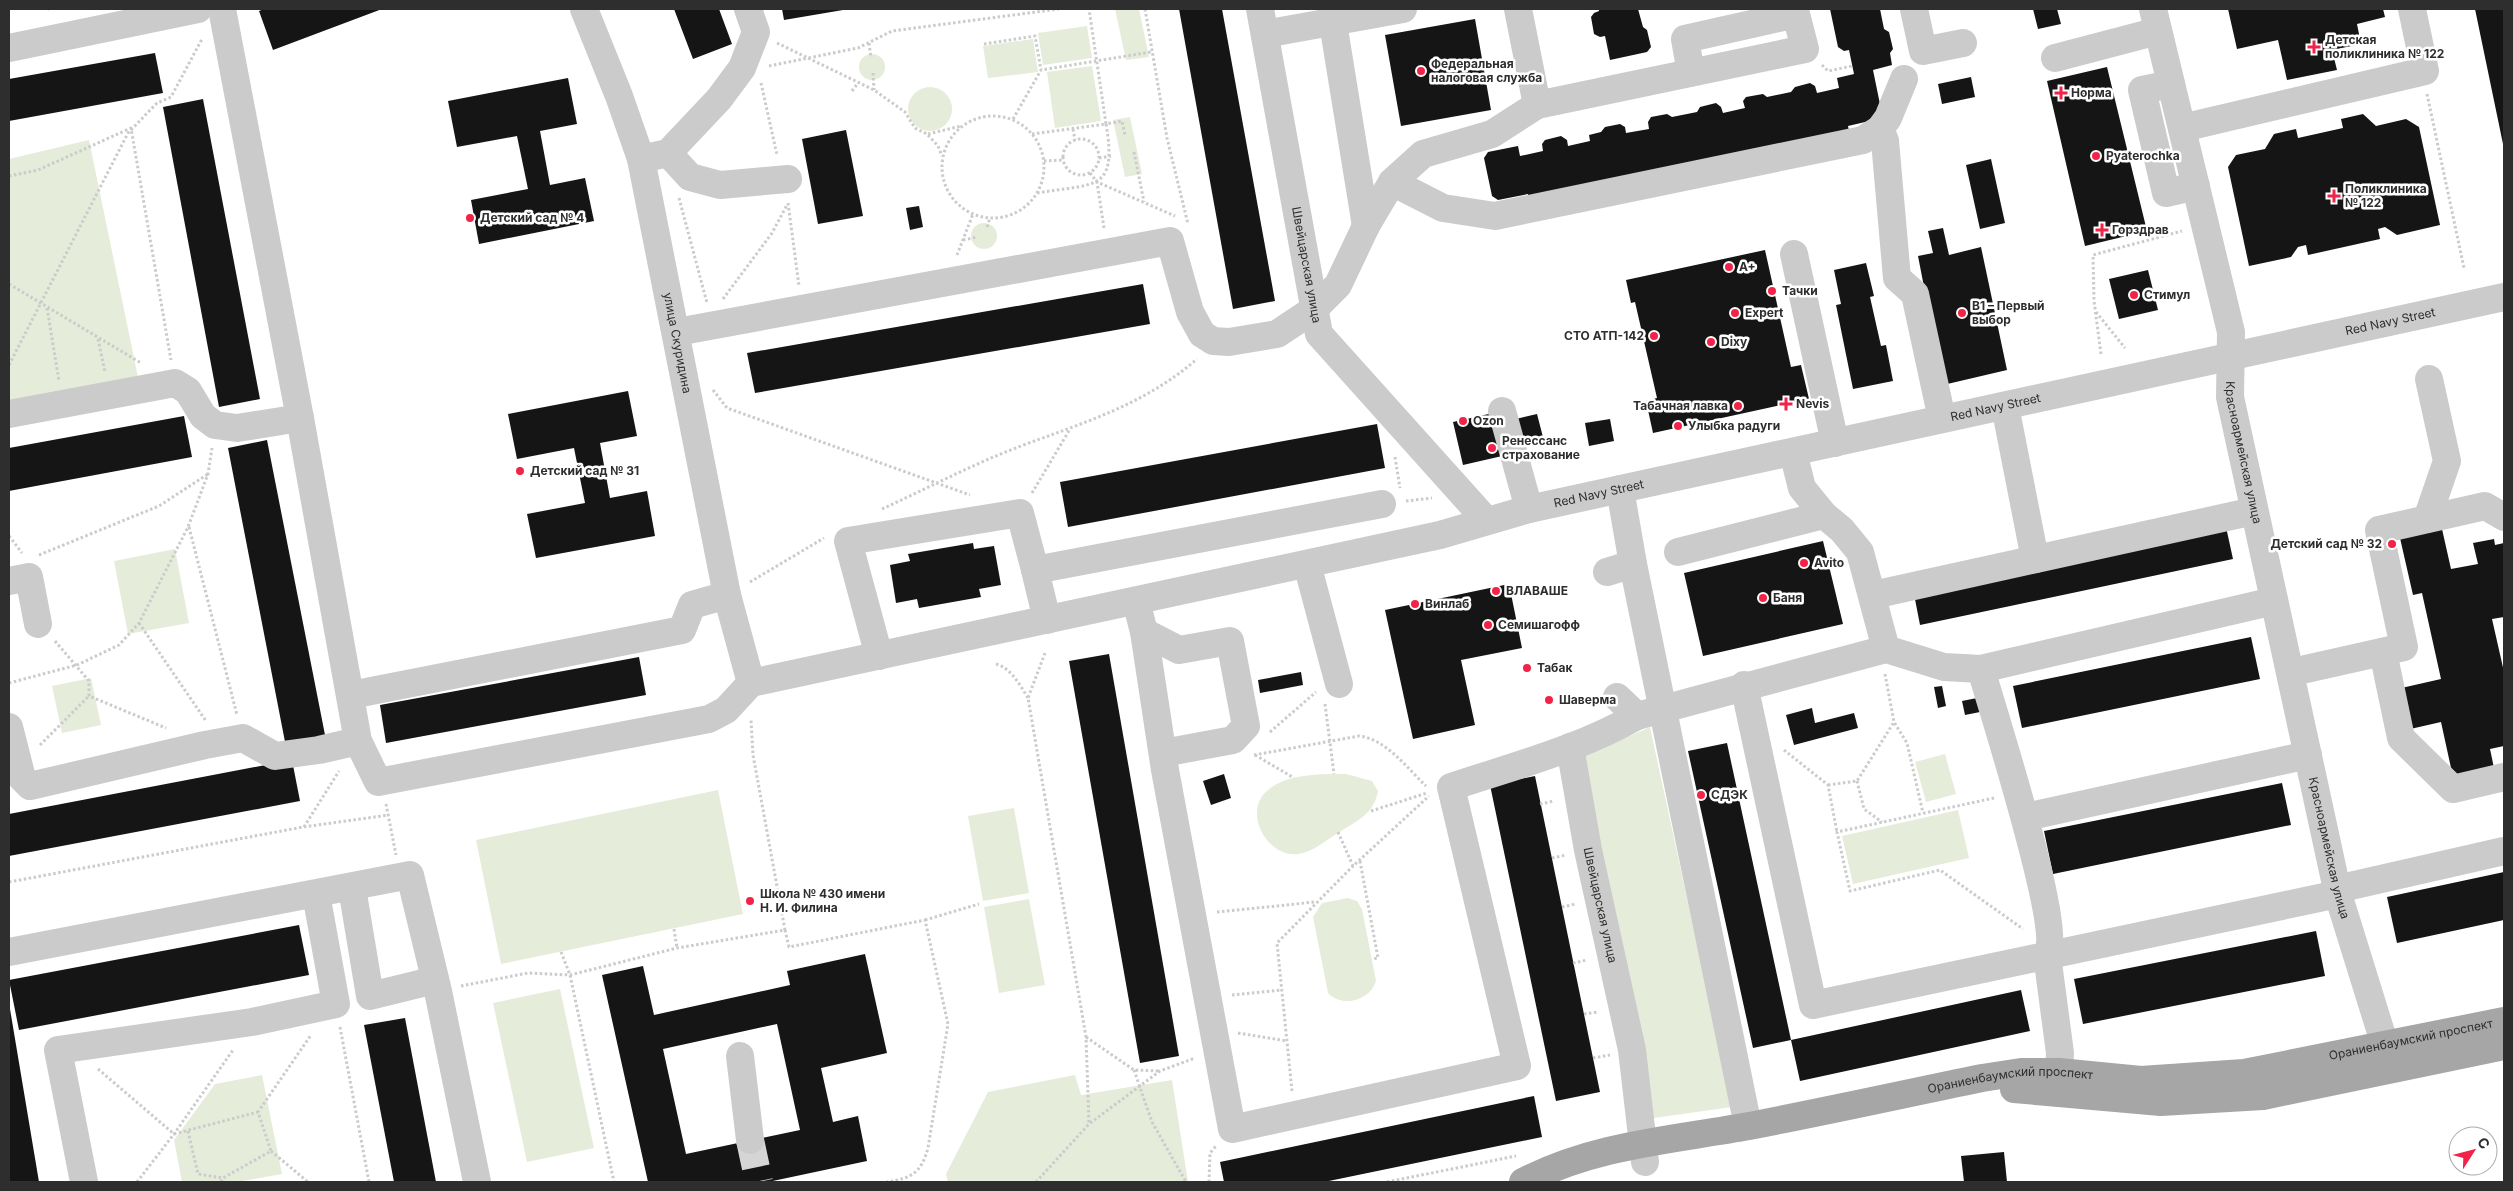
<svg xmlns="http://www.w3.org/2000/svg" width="2513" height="1191" font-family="Inter,sans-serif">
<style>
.green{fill:#e6ecda}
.building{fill:#151515;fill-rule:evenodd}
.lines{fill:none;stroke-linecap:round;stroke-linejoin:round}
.minor-tunnel{stroke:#d5d5d5;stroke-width:28;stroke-dasharray:28 14;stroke-linecap:butt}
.path{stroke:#cbcbcb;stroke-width:3;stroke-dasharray:2.5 2.5;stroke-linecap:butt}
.minor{stroke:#cbcbcb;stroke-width:28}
.major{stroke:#a6a6a6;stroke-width:28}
.poi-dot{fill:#f22348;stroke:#fff;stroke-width:2}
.labels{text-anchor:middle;stroke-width:5;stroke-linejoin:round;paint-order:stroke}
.poi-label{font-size:12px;font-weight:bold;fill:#2e2e2e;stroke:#fff;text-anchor:start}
.street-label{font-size:12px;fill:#2e2e2e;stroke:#fff}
</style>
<rect width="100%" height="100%" fill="#fff"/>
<!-- green -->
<path class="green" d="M1115 9H1139L1149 57 1126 60Z
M1087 26 1092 58 1043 65 1038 33Z
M1033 39 1038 72 988 78 983 46Z
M859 67a13 13 0 1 1 26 0a13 13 0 1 1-26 0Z
M1092 66 1101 121 1055 128 1047 72Z
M908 109a22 22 0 1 1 44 0a22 22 0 1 1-44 0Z
M1130 117 1142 174 1125 177 1113 120Z
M89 140 139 382 9 406V159Z
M971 236a13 13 0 1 1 26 0a13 13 0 1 1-26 0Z
M175 549 189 623 128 634 114 561Z
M91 678 101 725 62 733 52 686Z
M1650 727 1732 1107 1647 1119 1582 757Z
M1945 754 1956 794 1926 802 1915 762Z
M1346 774 1372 781 1378 791C1374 813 1359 820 1341 831 1327 839 1314 852 1298 854 1270 858 1245 818 1263 795 1281 773 1321 774 1346 774Z
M718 790 743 914 501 964 476 840Z
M1014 808 1029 893 983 901 968 816Z
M1958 810 1969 858 1853 884 1842 836Z
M1348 898 1357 901 1362 909 1376 981C1370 1001 1342 1008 1328 993L1313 917 1322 903Z
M1029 899 1045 985 999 993 984 907Z
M560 989 594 1148 527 1162 493 1003Z
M262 1075 282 1174 237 1182H182L174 1140 215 1084Z
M1075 1075 1081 1095 1172 1080 1188 1182H948L946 1174 988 1092Z"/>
<!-- building -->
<path class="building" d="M264 9H382L273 50 259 11Z
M674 9H719L732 44 693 59Z
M782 9H843V10L784 20Z
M1179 9H1222L1275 301 1233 309Z
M1599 9H1638L1643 27 1647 30 1651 47 1647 52 1610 60 1605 36 1600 37 1594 34 1591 17 1594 13 1599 11Z
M1830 9H1880L1884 29 1889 32 1893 49 1890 53 1892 65 1873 70 1882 114 1878 119 1848 126 1849 131 1529 200 1528 194 1498 200 1492 196 1484 158 1488 152 1518 146 1520 156 1543 151 1542 144 1545 140 1561 136 1567 140 1568 146 1590 141 1589 135 1601 132 1605 127 1620 124 1625 127 1626 133 1649 129 1648 122 1651 117 1667 114 1672 117 1697 112 1700 107 1716 103 1721 107 1723 113 1745 108 1743 101 1746 97 1763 94 1767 97 1791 92 1795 87 1810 83 1815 86 1817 93 1839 88 1837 78 1854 74 1849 50 1844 51 1838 47Z
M2033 9H2057L2061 24 2038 29Z
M2228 9H2383L2385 17 2357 24 2361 44 2332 50 2337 70 2287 80 2278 40 2237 49Z
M2475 9H2504V144H2503Z
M1475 19 1491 110 1401 126 1385 35Z
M155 53 163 93 9 121V79Z
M2107 67 2147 231 2085 246 2047 81Z
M1971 77 1975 97 1942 104 1938 84Z
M568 78 577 124 540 131 550 185 585 178 594 221 479 244 471 200 528 189 517 136 457 147 448 101Z
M203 99 260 399 219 407 163 107Z
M2363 114 2376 126 2406 119 2419 127 2440 225 2397 235 2385 227 2378 229 2380 239 2308 255 2306 245 2298 247 2291 257 2249 266 2228 167 2236 155 2265 149 2274 134 2296 129 2298 138 2343 128 2341 119Z
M846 130 863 216 818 224 802 139Z
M1991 159 2005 223 1980 229 1966 165Z
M919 206 923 227 910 230 906 208Z
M1943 228 1949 255 1981 247 2007 370 1943 385 1918 256 1933 253 1928 231Z
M1765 250 1791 367 1801 365 1809 399 1653 433 1646 401 1657 398 1635 302 1631 303 1626 280Z
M1866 263 1874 296 1870 297 1881 346 1886 345 1893 381 1853 389 1836 305 1841 304 1834 270Z
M2148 270 2158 310 2119 319 2109 279Z
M1143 284 1150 324 755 393 747 353Z
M628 391 637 436 600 443 610 498 647 491 655 536 536 558 527 514 585 503 574 448 517 459 508 414Z
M1502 411 1516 419 1537 414 1544 441 1523 447 1524 451 1463 465 1453 422Z
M184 416 192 457 9 491V448Z
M1610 419 1614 441 1589 446 1585 423Z
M1377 424 1385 468 1068 527 1060 482Z
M267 440 326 740 286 747 228 448Z
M2226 527 2233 559 1920 625 1914 594Z
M2442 529 2451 569 2478 564 2473 543 2494 539 2495 545 2504 543V617L2492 619 2504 672V746L2490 749 2494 768 2453 777 2441 722 2406 730 2397 689 2441 679 2422 593 2413 595 2400 538Z
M1823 541 1843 624 1703 656 1684 573Z
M973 543 974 549 994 546 1001 585 979 589 981 597 919 608 917 599 896 603 890 565 910 561 908 554Z
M1509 584 1522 648 1461 660 1475 725 1413 739 1385 610Z
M2251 637 2260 679 2022 728 2013 686Z
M1109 654 1179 1056 1140 1063 1069 661Z
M639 657 646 695 386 743 380 705Z
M1301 672 1303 685 1260 693 1258 680Z
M1942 686 1946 706 1938 708 1934 687Z
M1982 697 1985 711 1965 715 1962 701Z
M1812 708 1815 723 1854 713 1858 728 1794 745 1786 715Z
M1727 743 1791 1040 1753 1048 1688 751Z
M292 760 300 801 9 856V814Z
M1224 774 1231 798 1211 805 1203 781Z
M1535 776 1600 1092 1556 1101 1490 785Z
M2282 783 2291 825 2053 874 2044 831Z
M2504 872V920L2397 943 2387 897Z
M299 925 309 975 19 1030 9 980Z
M2316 931 2325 976 2083 1024 2074 979Z
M865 954 887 1053 821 1068 833 1122 858 1116 867 1161 768 1182H648L602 975 643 966 654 1015 790 985 787 971ZM777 1024 800 1130 686 1154 663 1049Z
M2021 990 2030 1031 1800 1081 1791 1040Z
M9 1009H10L39 1182H9Z
M405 1018 436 1182H394L364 1025Z
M1534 1096 1542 1137 1324 1182H1224L1220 1162Z
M2004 1152 2007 1182H1964L1961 1156Z"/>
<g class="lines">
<!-- minor-tunnel -->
<path class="minor-tunnel" d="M750 1140 759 1182"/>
<!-- path -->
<path class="path" d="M48 9H49
M1145 9 1167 138 1188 224
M777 43 808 58 858 48 892 31 1059 9
M869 43 871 58
M984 44 1035 36 1041 70
M1822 65 1828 71 1852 66
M769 66 808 58 874 90 905 112 915 128 927 134 938 146 942 156
M873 73 874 90
M761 83 777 155
M852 91 858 83
M2427 94 2464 268
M942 167a51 51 0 1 1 102 0a51 51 0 1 1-102 0Z
M1013 119 1041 70 1151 52
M1073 129 1075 140
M928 134 961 126
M1032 134 1106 124 1089 9
M1063 157a18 18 0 1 1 36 0a18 18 0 1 1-36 0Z
M1134 152 1144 202
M1099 158 1111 156
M1044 161 1063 160
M1090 173 1097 182
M9 176 38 170 131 128 171 360
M1037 193C1094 183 1118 193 1106 124L1122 121 1125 135
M679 198 707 303
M788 203 799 286
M987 227 990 218
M1104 228 1097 182 1175 216
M963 240 977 237
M957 255 973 214
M9 284 141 363
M723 299 772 233 787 205
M47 308 59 381
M2096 312 2125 348
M98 339 105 372
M2101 354 2094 301 2093 255 2182 231
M9 365 128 133 157 103 171 97 202 39
M713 390 727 408 970 495
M1395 457 1400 488
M1032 493 1070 429
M1406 501 1432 498
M882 509C928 488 973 464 1021 446 1085 422 1144 405 1197 359
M189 527 237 715
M9 536 22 553
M39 555 159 506 208 474
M750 582 824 538
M139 623 206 721
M55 641 89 681V696L166 728
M1045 653 1028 698 1086 1037 1089 1124
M996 664C1011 668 1020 685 1028 698
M1885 674 1894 722 1907 743 1923 813
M9 683 77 665 119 645 139 623 188 527 208 474 212 448
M1325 704 1334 774
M1270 732 1316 692
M40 745 89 696
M1784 750 1828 785 1837 832
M1254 755 1359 736C1386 739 1407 768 1426 786
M1255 755 1294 778
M1857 781 1864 809 1882 822
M1828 785 1857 781 1894 722
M1994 798 1837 832 1850 891 1940 870 2023 929
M386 804 396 855
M1540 804 1554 801
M1371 811 1427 793
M304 827 339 771
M1338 832 1353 866 1429 796
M1552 858 1566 855
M1360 861 1378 958 1372 959
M9 882 303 827 389 815
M1562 907 1576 904
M1217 912 1315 902
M925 920 979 904
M674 929 677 948
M785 930 789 947 925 920 948 1024 928 1148C921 1173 912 1178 887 1182
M561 952 570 975 614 1182
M1573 963 1587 960
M461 986 528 973 570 975 677 948 785 930 753 755 751 720
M1232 995 1282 990
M1584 1014 1598 1012
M340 1027 369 1182
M1238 1033 1287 1041
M1086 1037 1134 1070 1159 1071
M1593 1058 1610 1055
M98 1069 174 1134 258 1112
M1134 1070 1152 1122 1186 1182
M1292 1091 1277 943 1353 866
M188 1131 198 1174 223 1178
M271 1151 308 1182
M137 1182 174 1134 233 1050
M221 1182 223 1178 271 1151 258 1112 311 1035
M1036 1182 1089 1124 1160 1071 1195 1058
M1209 1182 1210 1153 1216 1146
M1387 1182 1516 1156"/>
<!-- minor -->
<g class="minor">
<path id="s1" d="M222 9 300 418 358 741 378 782 709 719 726 710 751 683 1440 535 1529 509 2504 297"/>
<path id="s2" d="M584 9 619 96 641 159 727 595 751 683"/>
<path id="s3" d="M1260 9 1319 334 1486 520"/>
<path d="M1914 9 1923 51 1963 43"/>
<path id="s4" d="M2153 9 2231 332 2230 397 2338 894 2392 1068"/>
<path d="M1333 23 1366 226"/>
<path d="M1265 34 1403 9"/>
<path d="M9 48 198 9"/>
<path d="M2055 58 2158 31"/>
<path d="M2171 84 2142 90 2166 193 2196 186"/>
<path d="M1537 105 1805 49 1796 14 1685 39 1691 73"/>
<path d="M2182 128 2425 71 2412 9"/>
<path d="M1880 129 1885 141 1897 278 1915 294 1942 419"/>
<path d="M668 153 690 177 720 185 788 179"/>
<path d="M641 159 668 153 719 99 742 68 756 32 748 9"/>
<path d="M1392 182 1443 208 1495 216 1863 140 1880 129 1888 118 1904 79"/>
<path d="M1794 254 1835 443"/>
<path d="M677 332 1170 241 1190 312 1202 334 1213 341 1229 342 1277 334 1313 310 1338 285 1366 226 1392 182 1423 154 1492 134 1537 105 1518 9"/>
<path d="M2005 406 2035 559"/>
<path d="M1502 411 1529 509"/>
<path d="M9 414 175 383 188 391 203 416 215 425 237 428 300 418"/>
<path d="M1793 452 1802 488 1824 515 1842 530 1860 552 1886 649 1944 667 1981 669C1993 712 2063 927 2047 955L2060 1053 2059 1072"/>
<path d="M1620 489 1633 564 1748 1126"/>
<path d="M2427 519 2447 461 2429 379"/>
<path d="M1678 552 1824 515"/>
<path d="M1307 564 1339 684"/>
<path d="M1607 572 1633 564"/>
<path d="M9 581 29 577 38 624"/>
<path d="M1873 595 2254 511"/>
<path d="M1136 601 1144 632 1165 770 1232 1129 1517 1066 1451 787C1514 766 1580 749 1637 716L1886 649"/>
<path d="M1047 620 1035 570 1382 504"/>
<path d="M1144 632 1179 650 1230 641 1246 726 1233 740 1163 753"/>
<path d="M2383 652 2401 738 2453 789 2504 777"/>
<path d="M879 656 848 541 1020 513 1035 570"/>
<path d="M1981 669 2274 601"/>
<path d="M2306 669 2404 647 2379 530 2485 506 2504 517"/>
<path d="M1744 685 1813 1005 2338 894"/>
<path d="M351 695 682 630 692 605 727 595"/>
<path d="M1617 697 1637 716"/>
<path d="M9 727 22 778 30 786 205 745 243 738 275 756 319 750 358 741"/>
<path id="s5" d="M1570 747 1588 850 1632 1050 1645 1162"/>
<path d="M2026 817 2308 755"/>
<path d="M352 888 370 996 435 980"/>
<path d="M2337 889 2504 851"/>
<path d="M9 952 410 875 438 991 477 1182"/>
<path d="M740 1056 750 1140"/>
<path d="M84 1182 58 1050 252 1022 336 1004 316 894"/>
</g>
<!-- major -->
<g class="major">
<path d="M2014 1089 2161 1102 2263 1096 2504 1046"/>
<path id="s6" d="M1523 1182C1593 1145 1672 1140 1749 1126 1827 1111 1904 1094 1982 1078L2021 1072H2059L2141 1080 2244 1073 2504 1021"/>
</g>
</g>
<!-- markers -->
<g class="poi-dot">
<path d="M2311.5 39.5h5v5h5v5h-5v5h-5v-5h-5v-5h5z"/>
<circle cx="1421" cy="71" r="5"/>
<path d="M2058.5 85.5h5v5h5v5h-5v5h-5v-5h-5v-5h5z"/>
<circle cx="2096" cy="156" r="5"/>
<path d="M2331.5 188.5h5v5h5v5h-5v5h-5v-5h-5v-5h5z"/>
<circle cx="470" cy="218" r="5"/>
<path d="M2099.5 222.5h5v5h5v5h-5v5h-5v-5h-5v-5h5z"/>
<circle cx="1729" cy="267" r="5"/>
<circle cx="1772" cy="291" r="5"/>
<circle cx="2134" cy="295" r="5"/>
<circle cx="1735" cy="313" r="5"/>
<circle cx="1962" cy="313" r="5"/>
<circle cx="1654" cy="336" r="5"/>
<circle cx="1711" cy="342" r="5"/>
<path d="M1783.5 396.5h5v5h5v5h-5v5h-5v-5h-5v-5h5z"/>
<circle cx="1738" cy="406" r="5"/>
<circle cx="1463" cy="421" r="5"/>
<circle cx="1678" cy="426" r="5"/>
<circle cx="1492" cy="448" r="5"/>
<circle cx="520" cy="471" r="5"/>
<circle cx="2392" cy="544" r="5"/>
<circle cx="1804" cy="563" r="5"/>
<circle cx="1496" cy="591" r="5"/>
<circle cx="1763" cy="598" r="5"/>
<circle cx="1415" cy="604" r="5"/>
<circle cx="1488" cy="625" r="5"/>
<circle cx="1527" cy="668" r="5"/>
<circle cx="1549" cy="700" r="5"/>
<circle cx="1701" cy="795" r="5"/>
<circle cx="750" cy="901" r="5"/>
</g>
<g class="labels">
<!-- poi labels -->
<g class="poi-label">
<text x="2325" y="44">Детская<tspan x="2325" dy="14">поликлиника № 122</tspan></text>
<text x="1431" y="68">Федеральная<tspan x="1431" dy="14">налоговая служба</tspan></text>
<text x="2071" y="97">Норма</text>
<text x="2106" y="160">Pyaterochka</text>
<text x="2345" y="193">Поликлиника<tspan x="2345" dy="14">№ 122</tspan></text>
<text x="480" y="222">Детский сад № 4</text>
<text x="2112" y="234">Горздрав</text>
<text x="1739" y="271">А+</text>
<text x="1782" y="295">Тачки</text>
<text x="2144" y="299">Стимул</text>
<text x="1972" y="310">В1 – Первый<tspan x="1972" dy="14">выбор</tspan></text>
<text x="1745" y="317">Expert</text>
<text x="1644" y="340" text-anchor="end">СТО АТП-142</text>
<text x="1721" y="346">Dixy</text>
<text x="1796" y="408">Nevis</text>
<text x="1728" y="410" text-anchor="end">Табачная лавка</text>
<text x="1473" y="425">Ozon</text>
<text x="1688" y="430">Улыбка радуги</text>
<text x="1502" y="445">Ренессанс<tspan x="1502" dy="14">страхование</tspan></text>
<text x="530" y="475">Детский сад № 31</text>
<text x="2382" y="548" text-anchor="end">Детский сад № 32</text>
<text x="1814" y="567">Avito</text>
<text x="1506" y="595">ВЛАВАШЕ</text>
<text x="1773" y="602">Баня</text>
<text x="1425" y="608">Винлаб</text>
<text x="1498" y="629">Семишагофф</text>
<text x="1537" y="672">Табак</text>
<text x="1559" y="704">Шаверма</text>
<text x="1711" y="799">СДЭК</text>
<text x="760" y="898">Школа № 430 имени<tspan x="760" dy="14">Н. И. Филина</tspan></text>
</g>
<!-- street labels -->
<g class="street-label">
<text dy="4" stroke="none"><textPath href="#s3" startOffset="260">Швейцарская улица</textPath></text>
<text dy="4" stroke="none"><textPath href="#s1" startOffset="2862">Red Navy Street</textPath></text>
<text dy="4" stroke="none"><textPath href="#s2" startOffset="348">улица Скуридина</textPath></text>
<text dy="4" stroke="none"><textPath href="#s1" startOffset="2458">Red Navy Street</textPath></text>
<text dy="4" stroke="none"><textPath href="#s4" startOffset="454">Красноармейская улица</textPath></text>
<text dy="4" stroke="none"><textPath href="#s1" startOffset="2052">Red Navy Street</textPath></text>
<text dy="4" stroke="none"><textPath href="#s4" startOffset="859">Красноармейская улица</textPath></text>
<text dy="4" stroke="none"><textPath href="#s5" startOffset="161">Швейцарская улица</textPath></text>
<text dy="4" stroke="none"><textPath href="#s6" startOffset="905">Ораниенбаумский проспект</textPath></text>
<text dy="4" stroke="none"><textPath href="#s6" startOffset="500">Ораниенбаумский проспект</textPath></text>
</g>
</g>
<!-- border -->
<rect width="2513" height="1191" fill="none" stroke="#2e2e2e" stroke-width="20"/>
<!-- north arrow -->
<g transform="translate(2473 1151) rotate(54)"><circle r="24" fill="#ffffff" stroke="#ababab"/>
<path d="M0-4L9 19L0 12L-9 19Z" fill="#f22348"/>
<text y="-8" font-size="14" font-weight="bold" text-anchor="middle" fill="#2e2e2e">С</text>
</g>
</svg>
